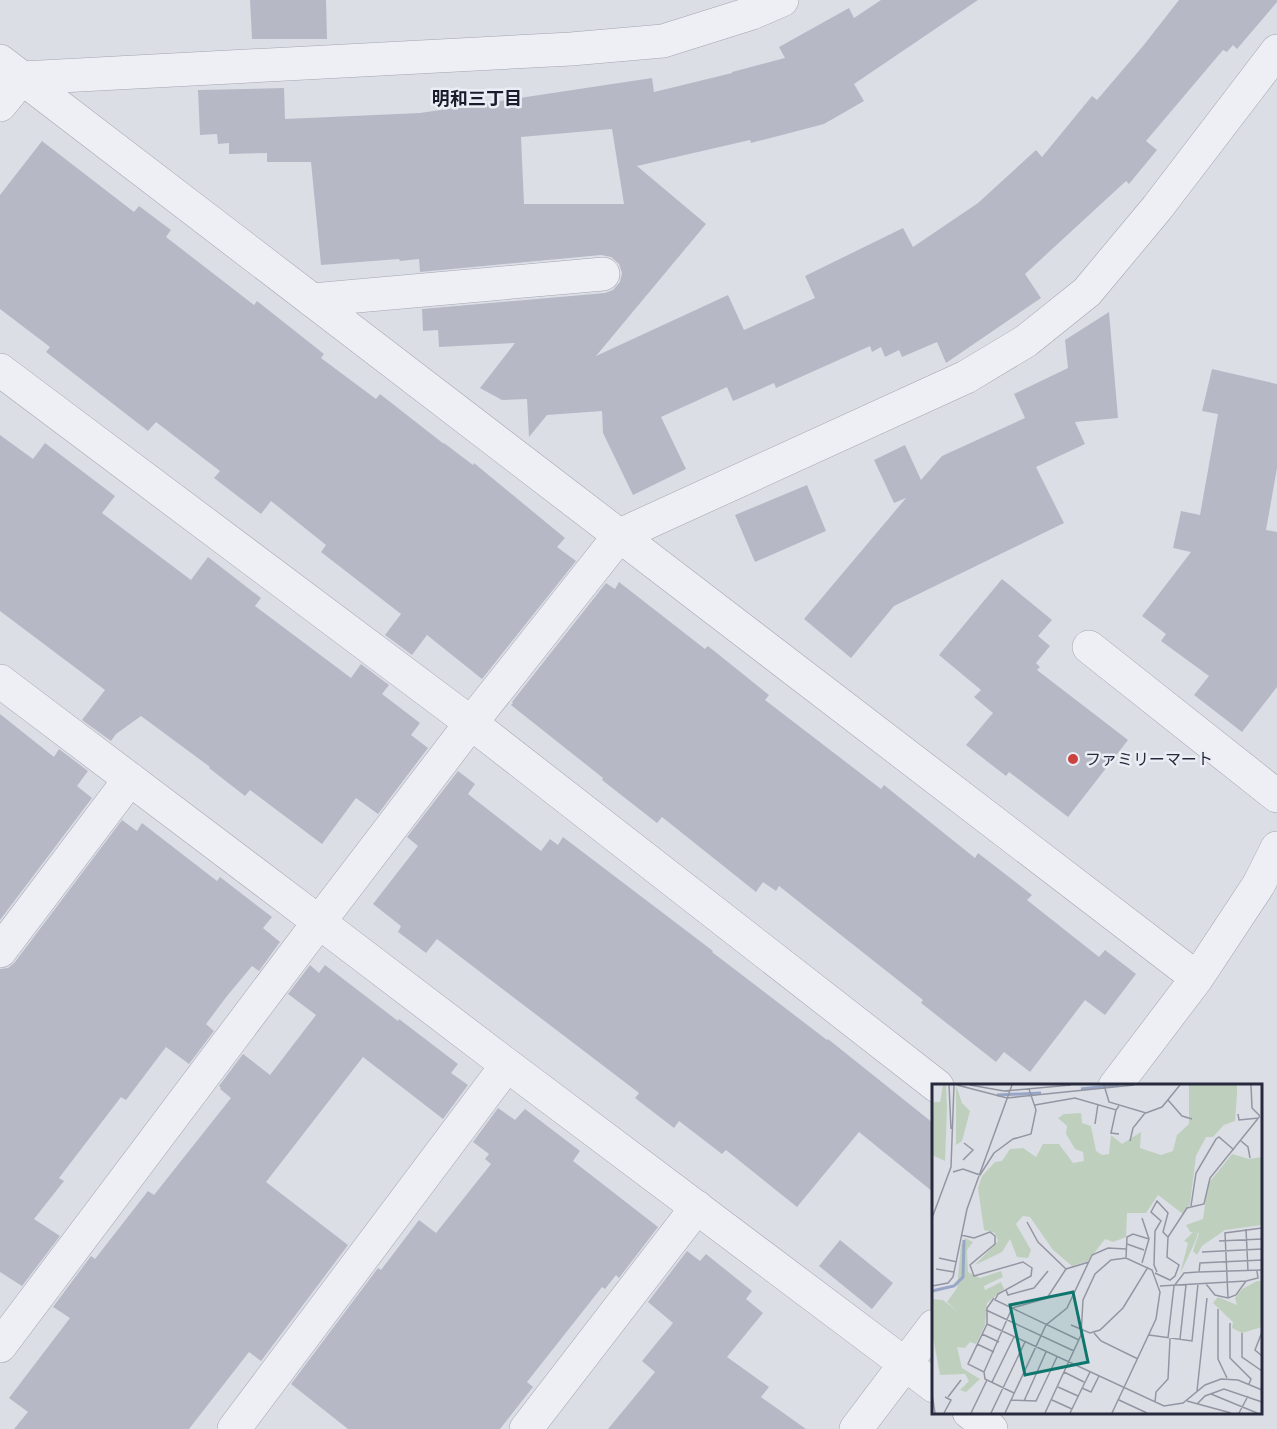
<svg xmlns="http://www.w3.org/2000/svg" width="1277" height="1429" font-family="Manrope,'Noto Sans JP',sans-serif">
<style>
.building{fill:#b6b9c5;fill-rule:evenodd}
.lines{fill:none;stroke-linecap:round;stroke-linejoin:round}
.minor-casing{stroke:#a2a4b0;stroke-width:34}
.tertiary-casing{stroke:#a2a4b0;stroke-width:34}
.minor{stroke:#eeeff4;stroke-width:33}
.tertiary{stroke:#eeeff4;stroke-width:33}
.poi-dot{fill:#cb4341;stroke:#ebedf4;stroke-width:2}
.labels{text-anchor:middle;stroke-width:5;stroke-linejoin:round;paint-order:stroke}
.poi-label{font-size:16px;fill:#262a3c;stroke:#ebedf4;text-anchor:start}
.neighbourhood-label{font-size:18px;font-weight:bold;fill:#181c2c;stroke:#ebedf4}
.inset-river{fill:none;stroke:#97a6c6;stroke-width:3}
.inset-road{fill:none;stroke:#9396a2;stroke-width:1.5}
.view{fill:#0f766e;fill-opacity:0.15;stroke:#0f766e;stroke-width:3}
.inset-edge{fill:none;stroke:#262a3c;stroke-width:3}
</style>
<rect width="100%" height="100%" fill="#dcdee6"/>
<!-- building -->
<path class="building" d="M250 0H326L327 39H252Z
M881 0H978L854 84 864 101 824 124 751 143 750 140 637 166 706 224 596 356 728 295 744 330 815 298 805 276 903 228 913 247 978 203 1036 150 1042 157 1092 96 1097 100 1143 46 1179 0H1277V2L1237 49 1233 45 1227 52 1223 50 1146 141 1157 150 1129 184 1126 181 1025 274 1041 298 946 363 937 342 902 357 899 350 885 357 881 347 872 352 870 346 776 388 774 383 733 401 727 387 661 417 686 469 633 495 603 433 602 411 547 415 529 437 527 399 502 400 480 388 515 343 439 347 438 330 423 331 422 309 605 293 613 290 620 282 622 273 619 264 611 257 601 255 420 272 419 259 400 261 399 259 321 265 311 162H267V153L229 154V143L218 144 217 134 200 135 198 90 284 88 285 119 420 113 652 78 654 92 732 73V72L785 58 779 47 849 8 854 18ZM612 129 624 204H524L521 137Z
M42 141 134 212 139 206 171 230 166 237 254 305 257 301 324 354 321 358 376 399 380 394 444 444V443L473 465 474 463 565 538 557 547 576 561 482 679 427 635 412 655 385 635 401 614 321 552 326 545 271 501 261 514 214 478 220 471 156 422 148 431 46 352 50 347 0 309V195Z
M1109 312 1118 418 1075 422 1085 444 1036 467 1064 523 894 606 851 658 804 619 906 498 894 503 874 460 905 445 921 480 942 456 1025 418 1014 394 1068 368 1065 340Z
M1212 369 1277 384V468L1266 530 1277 532V687L1242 732 1194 695 1209 676 1161 641 1166 634 1142 616 1191 552 1173 548 1181 511 1200 515 1218 414 1202 411Z
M0 435 33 459 45 443 115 496 102 513 191 580 208 557 261 598 255 606 351 678 361 664 389 685 382 694 420 723 411 735 428 748 378 814 356 798 322 844 250 790 245 796 209 768 210 767 141 716 116 734 111 741 82 720 105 690 0 611Z
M807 485 826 531 755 562 735 515Z
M1002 579 1052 620 1038 636 1050 646 1036 663 1040 667 1037 670 1128 740 1068 817 1009 772 1006 776 966 745 993 713 974 697 981 690 939 655Z
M619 582 705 649 708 646 769 695 765 700 881 789 884 785 975 858 978 853 1032 895 1027 900 1099 957 1105 950 1136 974 1105 1015 1085 1000 1030 1072 1004 1052 996 1062 921 1003 923 1000 779 886 776 891 763 882 756 892 662 817 657 823 602 780 603 778 511 705 513 703 512 702 606 583 615 589Z
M0 714 54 757 59 749 88 771 77 786 92 798 0 920Z
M458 771 475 784 468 794 541 851 550 839 558 845 563 837 713 951 712 952 827 1040 828 1039 933 1123V1192L859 1132 797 1207 726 1150 722 1154 679 1121 674 1128 635 1098 639 1093 437 939 426 953 398 932 401 926 373 904 418 846 407 837Z
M122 820 137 831 142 823 217 881 220 877 272 917 263 928 280 942 259 971 252 966 227 996 206 1024 214 1031 189 1064 166 1047 126 1100 121 1097 59 1178 64 1181 34 1219 60 1236 22 1286 0 1272V969L8 968 15 962Z
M310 965 319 973 325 965 398 1021 399 1019 458 1064 451 1073 468 1085 443 1119 363 1057 266 1182 348 1245 261 1361 249 1352 189 1429H14L28 1412 9 1398 70 1318 53 1307 91 1256 95 1259 148 1191 154 1195 231 1098 220 1089 221 1088 219 1086 243 1054 270 1075 316 1015 288 994Z
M498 1108 515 1120 525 1109 580 1151 573 1161 658 1227 619 1278 616 1275 605 1289 602 1287 527 1382 533 1387 500 1429H348L291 1384 378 1268 381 1270 419 1220 436 1233 491 1164 485 1159 489 1154 473 1142Z
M840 1240 893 1283 872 1309 819 1266Z
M687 1251 700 1261 706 1254 752 1291 746 1299 763 1313 727 1357 769 1387 761 1397 806 1429H608L655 1372 642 1361 673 1323 648 1302Z"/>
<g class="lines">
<defs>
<path id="minor" d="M0 105 22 78 571 49 663 41 752 13 782 0
M312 300 603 274
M0 370 471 723 937 1086
M1089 647 1277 796
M0 681 319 922 507 1065 905 1364
M0 951 130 779
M0 1346 319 922 471 723 620 535 966 377 1026 341 1087 292 1157 208 1277 51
M234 1429 507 1065
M526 1429 697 1207"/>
<path id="tertiary" d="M0 61 1197 978
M1115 1086 1197 978 1259 884 1277 848
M905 1364 934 1386
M969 1412 991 1429
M856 1429 934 1326"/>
</defs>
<!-- minor casing -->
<use href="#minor" class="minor-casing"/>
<!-- tertiary casing -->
<use href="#tertiary" class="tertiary-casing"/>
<!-- minor -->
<use href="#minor" class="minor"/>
<!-- tertiary -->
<use href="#tertiary" class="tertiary"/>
</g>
<!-- markers -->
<circle class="poi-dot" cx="1073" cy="759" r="6"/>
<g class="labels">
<!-- poi labels -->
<g class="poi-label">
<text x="1085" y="765">ファミリーマート</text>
</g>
<!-- neighbourhood labels -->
<g class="neighbourhood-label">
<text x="477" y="105">明和三丁目</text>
</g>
</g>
<!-- overview -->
<g transform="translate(932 1084)">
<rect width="330" height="330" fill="#dcdee6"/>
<path d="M11 1H14L15 25 13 77 0 71V18H8ZM24 1 30 19 38 27 30 57 24 61ZM257 1H305V11L303 37 292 41 281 53H274L264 72 258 120 251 130 226 111 214 129H195L194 153 181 158 173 155 156 177 140 182 121 166 98 133 91 132 84 140 99 166 96 174 85 173 78 155 70 168 43 181 66 157 63 149 52 146 46 104 50 92 63 78 70 77 78 65 91 64 104 73 111 60H127L141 79 152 77 151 68 143 65 134 50 135 42 126 34 132 30 149 29 150 39 159 42 164 67 170 71 177 70 179 51 190 60 209 48 208 64 229 71 241 67 245 51 257 40ZM300 70 317 75 330 73V141L293 146 270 162 265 171 261 167 267 149 258 148 254 141 271 135 276 100ZM33 154 41 158 35 166 36 188 48 194 69 187 71 193 52 202 53 206 69 198 72 205 55 219 53 241 44 260 38 258 33 264 25 263 30 284 48 295 34 308 28 306 37 297 33 290 8 291 0 248V215L11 216 26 228 15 218 25 204 29 161ZM325 197H330V243L310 249 300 244 301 238 281 219 286 213 305 221 303 214 310 205Z" fill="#bed0bd"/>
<path d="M261 148 266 149 263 158 248 190 256 159 252 157Z" fill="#bed0bd"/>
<path class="inset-river" d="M149 5 187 1M65 11 109 9M0 207 22 202 31 193 32 156"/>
<path class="inset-road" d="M17 1 19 45M25 1 75 14 202 1M38 1 72 7 139 1M172 1 177 18 214 29 230 23 248 1M319 1 320 24 328 32M236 16 250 32 260 35M103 21 143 14 184 26 187 22M184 26 179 49 187 50M306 30 307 36 327 34M163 40 166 20M198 57 201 44 213 29M309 57 316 63 318 74M31 76 41 66 32 59M21 88 31 85 48 91 62 69 81 55 99 50 104 26 97 5M259 122 264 89 284 55 287 53 302 66M0 134 19 83 22 1M210 134 217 155M95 138 106 158 134 185M314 145 316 187M29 151 42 154 58 148 63 152V160L38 181 42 192 91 178 100 184 99 192 66 210 63 216 147 256M287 157 330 155M195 160 212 166M270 168 330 165M7 174 25 178M194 174 195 153 201 150 217 155 210 179M330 176 268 179 267 188 330 186M4 185 22 188M225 188 222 181 223 147 229 137 219 128 225 117 236 129 231 148 236 153M223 189 238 196 243 192 247 181 235 173 236 153 255 124 272 120 278 94 328 32M274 200 283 211 296 214 304 211 314 197M0 202 16 199 21 193 35 125 80 1M228 202 314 197 326 194 325 187M74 206 76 211 102 204 116 187M62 214 55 224V240L36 280 52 288 53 295 82 309M296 214 293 149 330 144M286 225V275L295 294M54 226 142 267M298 239V274L319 295 317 300M55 240 232 322 251 319 273 301 289 295 306 296 330 306M139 241 158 249 168 246 191 224 216 183M330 248 323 266 330 272M162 249 169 257 206 275M310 249V273L330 287M50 250 67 258M217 251 260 257 266 200M236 254 242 202 252 189 266 188M248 255 254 201M45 260 62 268M52 288 80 224 115 214 134 185 157 178M132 288 152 298M60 298 82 253M126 303 146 312M150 304 159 308 167 292M265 307 275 214M0 310 3 329M279 310 325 329M16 313 29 296M79 316 104 317 125 273M120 316 140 325M187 316 215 329M92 317 114 268M255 317 299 329M223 318 224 308 236 295 238 255M265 320 273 312 292 305 330 318M12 329 19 316 13 313M39 329 55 296M59 329 93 258M73 329 114 241 135 224 160 171 176 164 194 165M113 329 149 251 151 216 163 190 179 176 194 174 220 186 228 208 224 235 180 329M138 329 158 288M307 329 316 312"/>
<path class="view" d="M141 208 156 278 93 291 78 221Z"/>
<rect width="330" height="330" class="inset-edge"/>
</g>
</svg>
